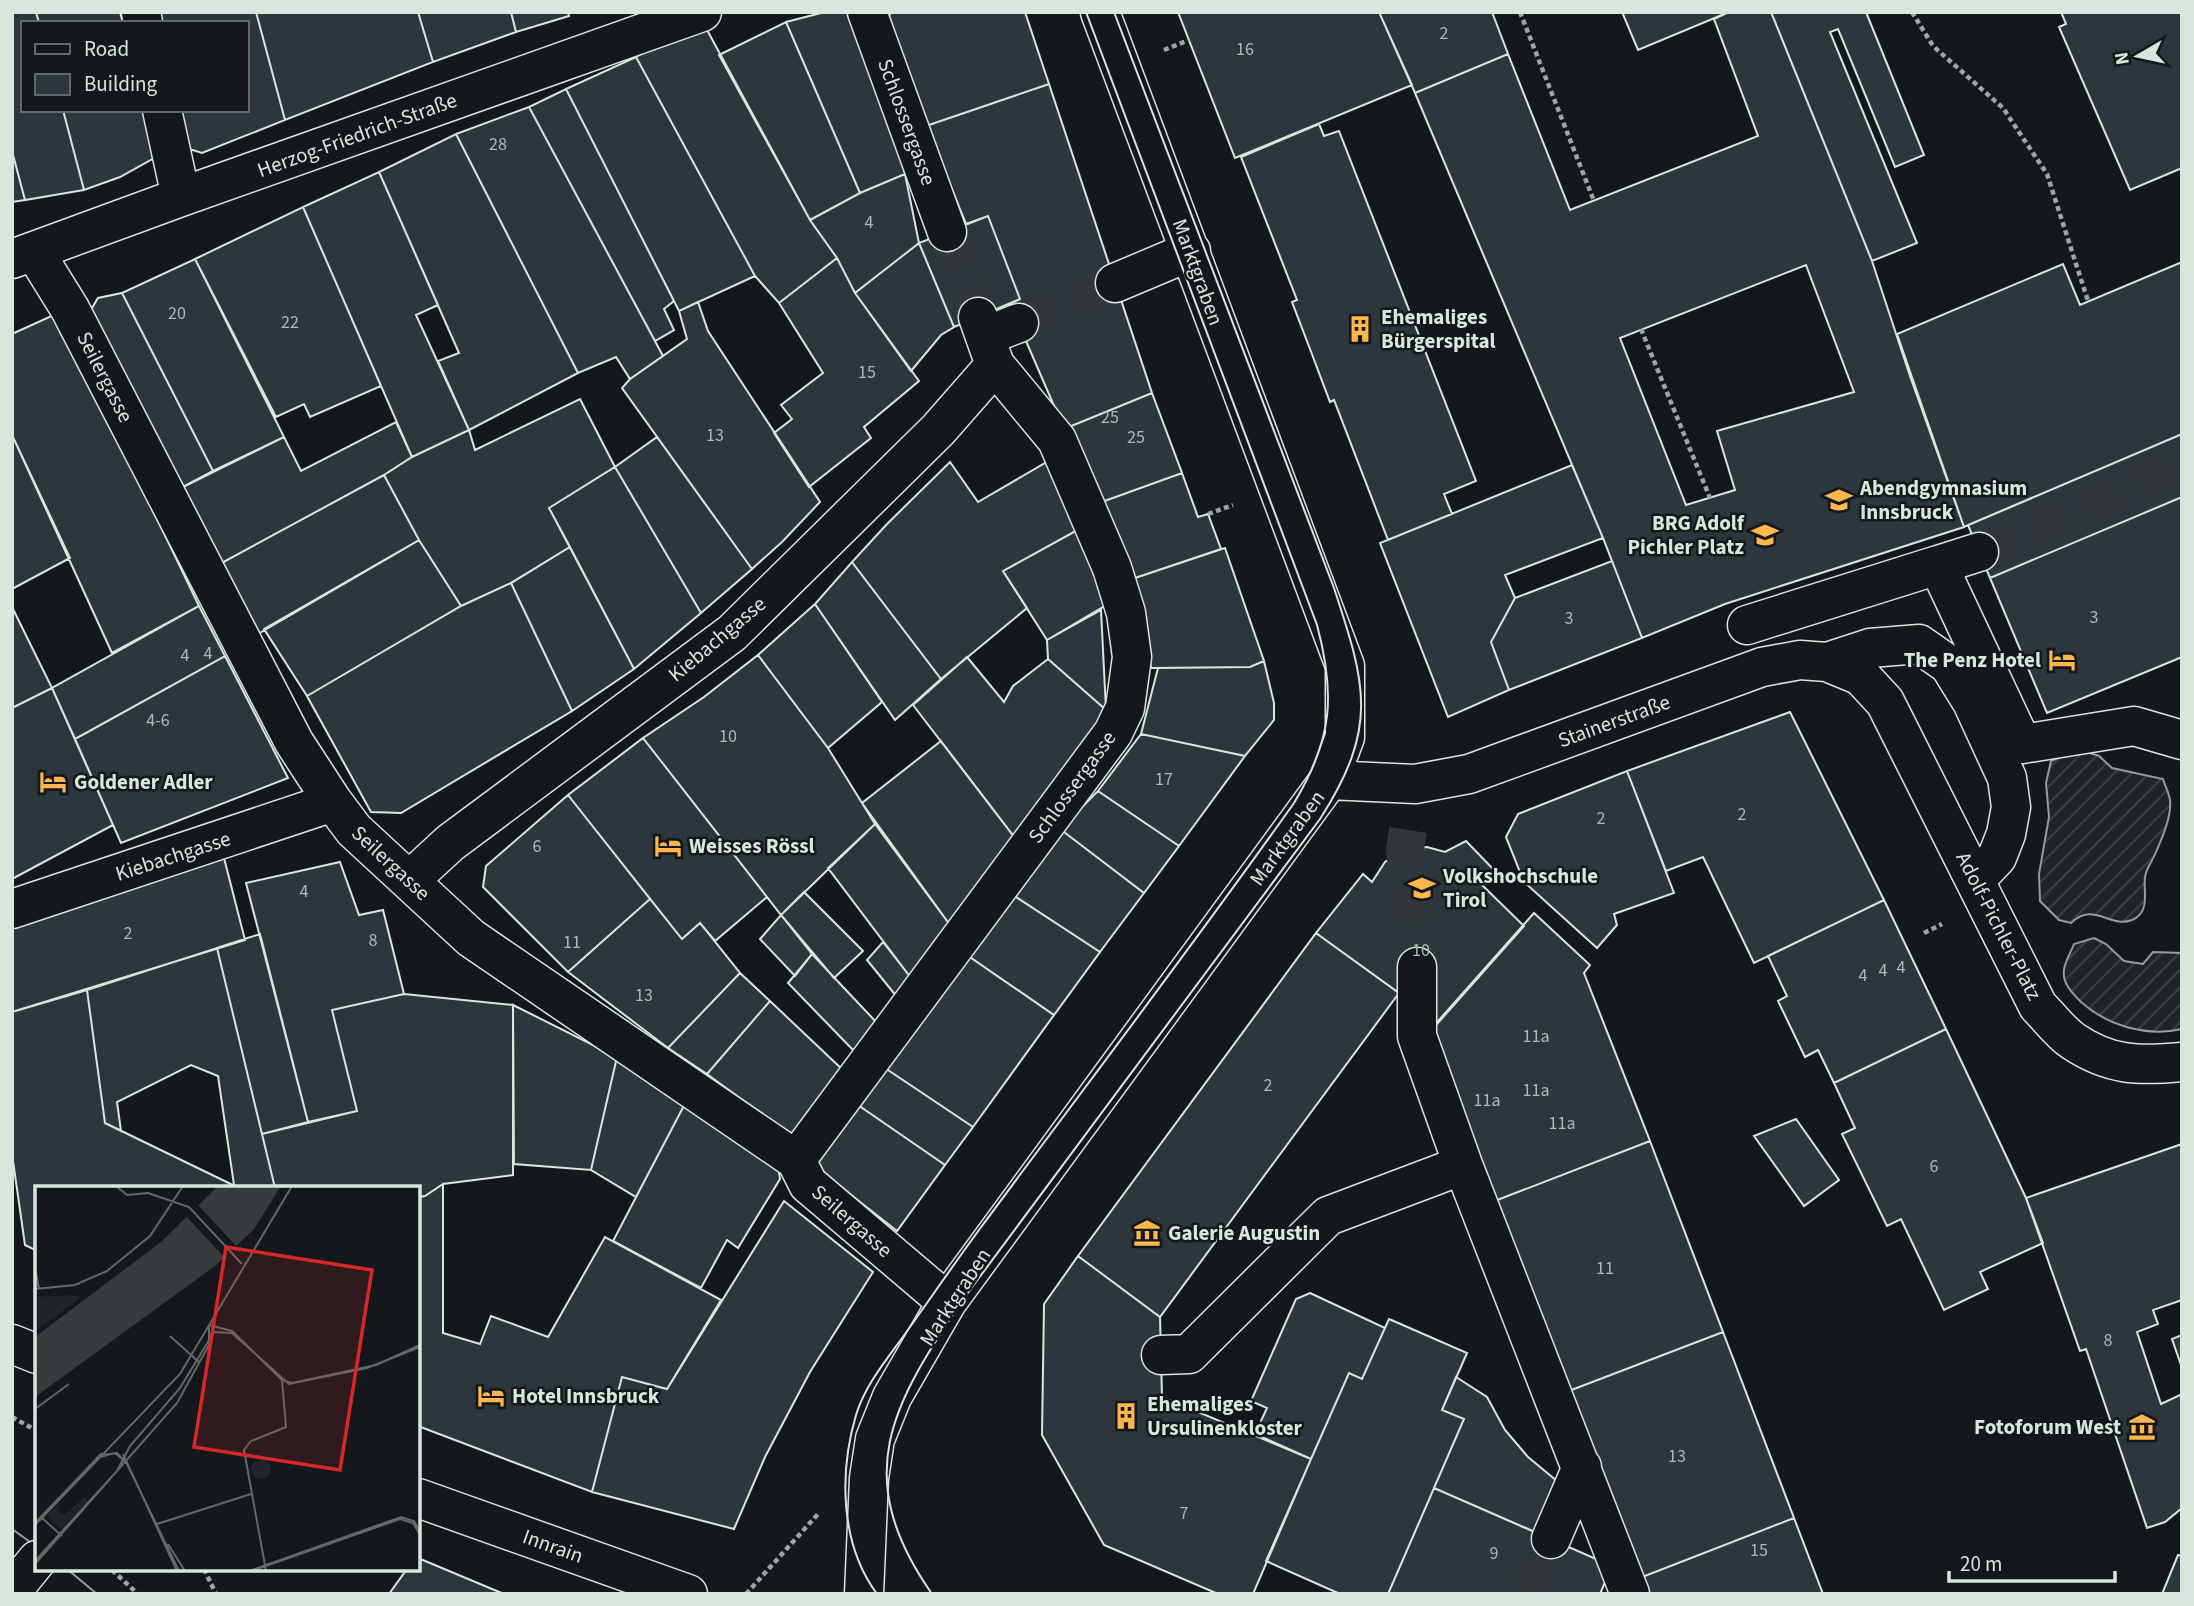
<svg xmlns="http://www.w3.org/2000/svg" width="2194" height="1606" font-family="'Source Sans 3',sans-serif">
<style>
.garden{fill:url(#garden-furrows);stroke:#939e99;stroke-width:2}
.pier{fill:#14181c;stroke:#939e99;stroke-width:2}
.building{fill:#2c363c;stroke:#d8e6dc;stroke-width:2;fill-rule:evenodd}
.lines{fill:none;stroke-linecap:round;stroke-linejoin:round}
.minor-tunnel{stroke:#313739;stroke-width:38;stroke-dasharray:38 19;stroke-linecap:butt}
.minor-casing{stroke:#d8e6dc;stroke-width:41}
.major-casing{stroke:#d8e6dc;stroke-width:41}
.path{stroke:#9da8a2;stroke-width:4.5;stroke-dasharray:5 3.5;stroke-linecap:butt}
.minor{stroke:#14181c;stroke-width:38}
.major{stroke:#14181c;stroke-width:38}
.tram{stroke:#d8e6dc;stroke-width:2}
.labels{text-anchor:middle;stroke-width:5;stroke-linejoin:round;paint-order:stroke}
.number-label{font-size:18px;fill:#adbab4}
.street-label{font-size:21px;fill:#d8e6dc;stroke:#14181c}
.poi-label{font-size:21px;font-weight:bold;fill:#d8e6dc;stroke:#14181c;text-anchor:start}
.inset-road{fill:none;stroke:#626a69;stroke-width:2}
.view{fill:#d62828;fill-opacity:0.15;stroke:#d62828;stroke-width:3.5}
.inset-edge{fill:none;stroke:#d8e6dc;stroke-width:3.5}
</style>
<defs>
<pattern id="garden-furrows" width="10" height="10" patternUnits="userSpaceOnUse" patternTransform="scale(1.75)"><rect width="10" height="10" fill="#202428"/><path d="M-1 1l2-2M0 10L10 0M9 11l2-2" fill="none" stroke="#404447"/></pattern>
</defs>
<rect width="100%" height="100%" fill="#14181c"/>
<!-- garden -->
<path class="garden" d="M2078 749 2099 756 2112 768 2163 779C2165 786 2169 793 2170 800 2172 816 2162 838 2156 852 2153 860 2146 868 2145 877 2143 891 2151 912 2132 920 2110 929 2094 901 2071 923L2059 920 2040 901 2039 874 2049 817 2046 783 2051 761Z
M2094 938 2106 944 2124 961 2143 964 2153 952 2182 953V1029C2147 1037 2108 1026 2081 1002 2072 993 2062 983 2064 970 2065 961 2071 952 2074 944Z"/>
<!-- pier -->
<path class="pier" d="M12 1529 37 1547V1569H67L97 1594H12Z"/>
<!-- building -->
<path class="building" d="M12 12H36L39 23H23V110H63L84 190 25 200 12 151Z
M36 12H120L123 23H39Z
M157 12H256L285 120 202 153 186 148 178 110H247V23H160Z
M256 12H418L433 62 285 120Z
M418 12H511L516 32 433 62Z
M511 12H568L569 16 516 32Z
M825 12H852L897 128 905 174 860 193 786 22Z
M891 12H1025L1049 84 926 126 889 16Z
M1178 12H1379L1412 85 1235 158Z
M1379 12H1492L1508 54 1415 93Z
M1622 12H1729L1638 50Z
M1729 12H1771L1872 261 1910 376 1964 527 1725 604 1642 638 1603 538 1415 93 1508 54 1570 210 1758 136 1714 19ZM1806 265 1854 392 1717 431 1735 490 1686 505 1620 338Z
M1771 12H1866L1924 155 1895 167 1838 29 1830 32 1917 243 1872 261Z
M2061 12H2182V168L2130 190 2059 27 2066 24Z
M786 22 860 193 810 220 719 55Z
M706 28 810 220 837 258 779 303 755 276 636 57 672 37Z
M636 57 755 276 679 311 566 89Z
M1049 84 1152 393 1064 429 1010 304 1020 299 988 216 966 224 926 126Z
M566 89 674 301 664 309 674 330 655 341 529 107Z
M529 107 663 356 630 379 616 357 578 373 456 134Z
M63 110H145L156 157 120 177 84 190Z
M1319 124 1324 136 1339 131 1476 481 1444 494 1452 514 1388 540 1334 400 1330 402 1310 349 1292 302 1297 300 1241 157Z
M456 134 578 373 469 430 438 361 459 353 379 172Z
M12 151 25 200 12 202Z
M379 172 438 305 416 315 469 430 412 457 303 207Z
M905 174 919 243 855 293 837 258 810 220 860 193Z
M303 207 381 386 310 417 304 404 276 417 195 259Z
M988 216 1020 299 954 327 919 243Z
M919 243 954 327 941 335 911 371 855 293Z
M837 258 855 293 919 381 864 427 871 438 809 487 774 433 792 419 781 405 823 373 779 303Z
M195 259 284 437 213 471 122 293Z
M2182 262V434L1964 527 1897 334 2063 264 2080 305Z
M122 293 213 471 181 488 89 313 98 298Z
M698 302 708 331 820 502 782 542 752 569 622 388 630 379 687 339 679 311Z
M58 313 199 606 112 653 12 435V334Z
M1152 393 1182 473 1099 503 1064 429Z
M580 399 615 467 549 508 570 547 511 583 461 606 419 540 384 475 412 457 469 430 475 450Z
M396 422 412 457 384 475 218 565 181 488 284 437 301 471Z
M2182 434V497L1990 578 1968 525Z
M12 435 70 558 12 589Z
M657 437 752 569 701 613 615 467Z
M1052 459 1083 527 1003 571 1027 608 941 679 852 562 887 524 950 462 978 502Z
M1572 465 1603 538 1505 575 1515 598 1491 642 1509 690 1448 717 1380 543Z
M615 467 701 613 634 669 549 508Z
M1182 473 1198 517 1208 514 1221 549 1129 580 1099 503Z
M384 475 419 540 258 634 218 565Z
M2182 497V657L2047 713 1990 578Z
M1083 527 1113 601 1047 640 1003 571Z
M419 540 461 606 307 696 264 629Z
M570 547 634 669 572 711 511 583Z
M1225 548 1264 661 1250 667 1151 668 1139 609 1129 580Z
M1612 561 1642 638 1509 690 1491 642 1515 598Z
M852 562 941 679 895 720 815 604Z
M511 583 572 711 401 813 371 812 307 696 461 606Z
M815 604 882 702 828 748 758 655Z
M199 606 225 656 75 739 52 688Z
M12 607 52 688 12 708Z
M1101 610 1106 710 1048 659 1047 640Z
M758 655 828 748 875 824 781 915 643 738 704 697Z
M225 656 288 778 121 843 75 739Z
M967 657 1004 702 1013 686 1048 659 1106 710 1015 838 913 705Z
M1264 661 1274 703V720L1245 756 1141 734 1158 668 1250 667Z
M52 688 113 825 12 879V708Z
M1790 712 1884 900 1754 963 1703 857 1666 871 1627 771Z
M1141 734 1245 756 1179 846 1098 791Z
M643 738 767 897 715 941 700 923 682 939 568 795Z
M941 741 1015 838 950 925 862 803Z
M1627 771 1674 893 1614 914 1617 925 1597 948 1524 882 1506 837 1518 814Z
M1098 791 1179 846 1144 893 1060 829Z
M568 795 650 899 568 972 483 887 486 866Z
M875 824 950 925 911 978 828 868Z
M1060 829 1144 893 1100 952 1010 893Z
M1466 841 1495 871 1482 885 1524 926 1437 1024 1417 967 1399 993 1316 933 1363 874 1372 882 1385 862 1405 849 1427 847 1445 852Z
M224 858 245 940 12 1012V926Z
M340 862 359 915 383 910 404 994 332 1010 357 1111 308 1122 246 883Z
M804 892 863 951 834 978 781 915Z
M1010 893 1100 952 1054 1015 964 953Z
M650 899 682 939 700 923 740 973 668 1048 568 972Z
M1884 900 1946 1029 1834 1083 1818 1050 1805 1057 1778 1001 1787 996 1768 956Z
M1534 913 1590 965 1584 973 1650 1141 1487 1204 1423 1038Z
M781 915 812 954 795 976 760 939Z
M1316 933 1399 993 1160 1317 1078 1256Z
M260 934 308 1122 262 1134 217 948Z
M883 942 911 978 897 997 867 960Z
M217 948 262 1134 275 1188H239L234 1185 218 1076 191 1065 117 1102 121 1131 105 1123 87 990Z
M964 953 1054 1015 973 1127 885 1068Z
M812 954 878 1024 854 1051 788 983Z
M740 973 770 1001 707 1074 668 1048Z
M87 990 105 1123 239 1188H37V1251L25 1245 12 1154V1012Z
M404 994 513 1005V1175L443 1184 425 1196 418 1197V1188H275L262 1134 357 1111 332 1010Z
M770 1001 846 1073 798 1141 707 1074Z
M513 1005 617 1057 591 1170 514 1164Z
M1946 1029 2026 1198 2043 1243 1980 1272 1988 1289 1944 1310 1901 1219 1887 1226 1842 1134 1855 1128 1834 1083Z
M617 1057 688 1098 636 1197 591 1170Z
M885 1068 973 1127 945 1165 858 1105Z
M688 1098 777 1158 780 1179 738 1248 727 1240 701 1288 613 1241Z
M858 1105 945 1165 897 1231 813 1165Z
M1796 1119 1839 1180 1804 1206 1754 1136Z
M1650 1141 1723 1332 1561 1394 1487 1204Z
M2182 1144V1300L2153 1310 2158 1324 2137 1332 2161 1404 2182 1394V1508L2165 1522 2147 1528 2086 1349 2080 1351 2026 1198Z
M443 1184V1333L480 1344 491 1316 548 1337 605 1237 721 1300 667 1389 622 1377 592 1492 418 1426V1197L425 1196Z
M784 1201 873 1272 810 1372 765 1457 734 1529 592 1492 622 1377 667 1389Z
M1078 1256 1160 1317 1162 1397 1311 1459 1253 1594H1218L1104 1545 1042 1435 1044 1304Z
M1310 1293 1385 1328 1362 1379 1349 1373 1311 1459 1255 1434 1267 1408 1251 1401 1296 1299Z
M1389 1319 1467 1353 1442 1410 1464 1419 1388 1594H1340L1266 1561 1349 1373 1362 1379Z
M1723 1332 1794 1518 1632 1581 1561 1394Z
M2182 1335V1368L2172 1339Z
M1456 1377 1487 1397 1505 1430 1528 1457 1557 1481 1535 1532 1434 1488 1464 1419 1442 1410Z
M1434 1488 1612 1566 1600 1594H1388Z
M1794 1518 1823 1594H1637L1632 1581Z
M2178 1555 2182 1556V1594H2162Z
M418 1558 504 1594H389L407 1569H418Z"/>
<g class="lines">
<!-- minor-tunnel -->
<path class="minor-tunnel" d="M947 232 978 317
M1019 323 1115 283
M1979 552 2182 465
M1408 830 1405 849 1417 967
M1526 1594 1551 1539"/>
<defs>
<path id="minor" d="M141 12 143 23
M867 12 947 232
M162 110 181 197
M34 251 70 309 294 742 333 802 354 830 471 938 796 1160 808 1184 947 1302
M12 259 181 197 702 12
M1115 283 1191 251
M985 336 1019 323
M1938 565 1979 552
M1747 625 1938 565 2022 744 2134 726 2182 740
M1827 662 1870 648 1919 644 1949 665 1972 702 2007 778 2011 807 2006 834 1997 857 1975 880
M1329 780 1415 784 1469 774 1762 667 1800 660 1827 662 1861 676 1885 702 2038 1006C2049 1017 2060 1032 2073 1041 2110 1066 2139 1066 2182 1062
M410 880 450 843 732 633 938 430 995 365
M12 909 333 802
M1417 967V1036L1463 1165 1630 1594
M796 1160 1113 733 1125 708 1132 657 1126 613 1112 568 1057 440 995 365 978 317
M1161 1355 1189 1354 1328 1216 1463 1165
M1551 1539 1582 1467
M12 1591 37 1560
M864 1594 869 1478 875 1439 892 1397 947 1302 1329 780 1345 737V666L1100 12"/>
<path id="major" d="M12 1344 37 1354
M418 1498 688 1594"/>
</defs>
<!-- minor casing -->
<use href="#minor" class="minor-casing"/>
<!-- major casing -->
<use href="#major" class="major-casing"/>
<!-- path -->
<path class="path" d="M1520 12 1594 201
M1912 12 1933 46 2003 108 2047 174 2088 301
M1164 50 1189 40
M1641 329 1710 498
M1208 514 1233 505
M1924 933 1942 924
M12 1417 37 1431
M204 1569 216 1594
M112 1570 138 1594
M746 1594 818 1514"/>
<!-- minor -->
<use href="#minor" class="minor"/>
<!-- major -->
<use href="#major" class="major"/>
<!-- tram -->
<path class="tram" d="M877 1594C840 1544 839 1473 856 1415 865 1385 887 1359 905 1334 930 1299 954 1264 979 1230 1084 1088 1192 947 1294 803 1332 740 1336 696 1317 625L1086 12
M932 1594C849 1475 892 1405 964 1298L1320 819C1379 727 1366 685 1334 588L1114 12"/>
</g>
<!-- icons -->
<defs>
<symbol id="building-bare" viewBox="-9 -9 18 18"><path d="M-4-6H4V6H1V3H-1V6H-4ZM-2.5-4.3h1.7v1.8h-1.7ZM.8-4.3h1.7v1.8H.8ZM-2.5-1h1.7V.8h-1.7ZM.8-1h1.7V.8H.8Z" fill="#ffb74d" stroke="#14181c" stroke-width="2.5" paint-order="stroke"/></symbol>
<symbol id="school-bare" viewBox="-9 -9 18 18"><path d="M0-5L7-2L0 1L-7-2ZM-4 1L0 2.5L4 1V4Q0 6-4 4Z" fill="#ffb74d" stroke="#14181c" stroke-width="2.5" paint-order="stroke"/></symbol>
<symbol id="hotel-bare" viewBox="-9 -9 18 18"><path d="M-6-4.5h1.5V1H6V5H4.5V3h-9V5H-6ZM-4 0a1.8 1.8 0 1 1 3.6 0ZM.5 0V-2.5h3Q6-2.5 6 0Z" fill="#ffb74d" stroke="#14181c" stroke-width="2.5" paint-order="stroke"/></symbol>
<symbol id="university-bare" viewBox="-9 -9 18 18"><path d="M0-5L7-2L0 1L-7-2ZM-4 1L0 2.5L4 1V4Q0 6-4 4Z" fill="#ffb74d" stroke="#14181c" stroke-width="2.5" paint-order="stroke"/></symbol>
<symbol id="museum-bare" viewBox="-9 -9 18 18"><path d="M0-6L6-3V-2H-6V-3ZM-5-1h2V3h-2ZM-1-1h2V3h-2ZM3-1h2V3H3ZM-6 4H6V6H-6Z" fill="#ffb74d" stroke="#14181c" stroke-width="2.5" paint-order="stroke"/></symbol>
</defs>
<g fill-rule="evenodd">
<use href="#building-bare" x="1341" y="310" width="38" height="38"/>
<use href="#school-bare" x="1820" y="481" width="38" height="38"/>
<use href="#school-bare" x="1746" y="516" width="38" height="38"/>
<use href="#hotel-bare" x="2043" y="641" width="38" height="38"/>
<use href="#hotel-bare" x="34" y="763" width="38" height="38"/>
<use href="#hotel-bare" x="649" y="827" width="38" height="38"/>
<use href="#university-bare" x="1403" y="869" width="38" height="38"/>
<use href="#museum-bare" x="1128" y="1214" width="38" height="38"/>
<use href="#hotel-bare" x="472" y="1377" width="38" height="38"/>
<use href="#building-bare" x="1107" y="1397" width="38" height="38"/>
<use href="#museum-bare" x="2123" y="1408" width="38" height="38"/>
</g>
<g class="labels">
<!-- number labels -->
<g class="number-label">
<text x="1444" y="39">2</text>
<text x="1245" y="55">16</text>
<text x="498" y="150">28</text>
<text x="869" y="228">4</text>
<text x="177" y="319">20</text>
<text x="290" y="328">22</text>
<text x="867" y="378">15</text>
<text x="1110" y="423">25</text>
<text x="715" y="441">13</text>
<text x="1136" y="443">25</text>
<text x="2094" y="623">3</text>
<text x="1569" y="624">3</text>
<text x="208" y="659">4</text>
<text x="185" y="661">4</text>
<text x="158" y="726">4-6</text>
<text x="728" y="742">10</text>
<text x="1164" y="785">17</text>
<text x="1742" y="820">2</text>
<text x="1601" y="824">2</text>
<text x="537" y="852">6</text>
<text x="304" y="897">4</text>
<text x="128" y="939">2</text>
<text x="373" y="946">8</text>
<text x="572" y="948">11</text>
<text x="1421" y="956">10</text>
<text x="1901" y="973">4</text>
<text x="1883" y="976">4</text>
<text x="1863" y="981">4</text>
<text x="644" y="1001">13</text>
<text x="1536" y="1042">11a</text>
<text x="1268" y="1091">2</text>
<text x="1536" y="1096">11a</text>
<text x="1487" y="1106">11a</text>
<text x="1562" y="1129">11a</text>
<text x="1934" y="1172">6</text>
<text x="1605" y="1274">11</text>
<text x="2108" y="1346">8</text>
<text x="1677" y="1462">13</text>
<text x="1184" y="1519">7</text>
<text x="1759" y="1556">15</text>
<text x="1494" y="1559">9</text>
</g>
<!-- street labels -->
<g class="street-label">
<text transform="translate(907 122) rotate(70)" y="7">Schlossergasse</text>
<text transform="translate(357 135) rotate(-20)" y="7">Herzog-Friedrich-Straße</text>
<text transform="translate(1198 272) rotate(70)" y="7">Marktgraben</text>
<text transform="translate(105 377) rotate(63)" y="7">Seilergasse</text>
<text transform="translate(717 639) rotate(-40)" y="7">Kiebachgasse</text>
<text transform="translate(1614 721) rotate(-20)" y="7">Stainerstraße</text>
<text transform="translate(1072 787) rotate(-54)" y="7">Schlossergasse</text>
<text transform="translate(1287 838) rotate(-54)" y="7">Marktgraben</text>
<text transform="translate(173 856) rotate(-18)" y="7">Kiebachgasse</text>
<text transform="translate(391 863) rotate(43)" y="7">Seilergasse</text>
<text transform="translate(1999 926) rotate(63)" y="7">Adolf-Pichler-Platz</text>
<text transform="translate(852 1221) rotate(41)" y="7">Seilergasse</text>
<text transform="translate(955 1297) rotate(-57)" y="7">Marktgraben</text>
<text transform="translate(553 1546) rotate(20)" y="7">Innrain</text>
</g>
<!-- poi labels -->
<g class="poi-label">
<text x="1381" y="324">Ehemaliges<tspan x="1381" dy="24">Bürgerspital</tspan></text>
<text x="1860" y="495">Abendgymnasium<tspan x="1860" dy="24">Innsbruck</tspan></text>
<text x="1744" y="530" text-anchor="end">BRG Adolf<tspan x="1744" dy="24">Pichler Platz</tspan></text>
<text x="2041" y="667" text-anchor="end">The Penz Hotel</text>
<text x="74" y="789">Goldener Adler</text>
<text x="689" y="853">Weisses Rössl</text>
<text x="1443" y="883">Volkshochschule<tspan x="1443" dy="24">Tirol</tspan></text>
<text x="1168" y="1240">Galerie Augustin</text>
<text x="512" y="1403">Hotel Innsbruck</text>
<text x="1147" y="1411">Ehemaliges<tspan x="1147" dy="24">Ursulinenkloster</tspan></text>
<text x="2121" y="1434" text-anchor="end">Fotoforum West</text>
</g>
</g>
<!-- overview -->
<g transform="translate(35 1186)">
<rect width="385" height="385" fill="#14181c"/>
<path d="M34 109 47 111 0 145V111ZM216 283a10 10 0 1 1 20 0a10 10 0 1 1-20 0Z" fill="#202428"/>
<path d="M50 311 53 314 26 343 12 330 24 317 23 325 29 329Z" fill="#202428"/>
<path d="M183 0H246L219 43 180 80 0 211V151L126 56Z" fill="#363b3e"/>
<path d="M163 19 202 61 190 72 151 30Z" fill="#14181c"/>
<path class="inset-road" d="M81 0 92 9 113 7 154 21 207 78M0 81 4 103M0 103 40 99 72 85 115 50 148 0M174 139 197 145 247 194 257 197 341 179 385 159M135 150 165 177M0 223 34 198M88 268 142 385M67 269 82 267 92 278M61 272 80 267 93 278M92 278 144 385M6 331 27 350M0 337 67 267M122 338 216 308M0 339 145 188 257 0M133 358 150 385M0 375 82 285 95 260 145 202 179 146 197 147 254 198 332 182 385 161M0 378 142 217 174 159V139M214 385 366 331 379 335 385 345M217 385 365 333 378 337 385 349M231 385 209 264 216 255 251 241 247 194"/>
<path class="view" d="M191 61 337 84 305 284 159 261Z"/>
<rect width="385" height="385" class="inset-edge"/>
</g>
<!-- border -->
<rect width="2194" height="1606" fill="none" stroke="#d8e6dc" stroke-width="28"/>
<!-- legend -->
<rect x="21" y="21" width="228" height="91" fill="#14181c" stroke="#626a69" stroke-width="2"/>
<rect x="35" y="44" width="35" height="10" fill="#14181c" stroke="#626a69" stroke-width="2"/>
<text x="84" y="56" font-size="21" fill="#d8e6dc">Road</text>
<rect x="35" y="74" width="35" height="21" fill="#2c363c" stroke="#626a69" stroke-width="2"/>
<text x="84" y="91" font-size="21" fill="#d8e6dc">Building</text>
<!-- north arrow -->
<g transform="translate(2138 56) rotate(261)" stroke="#14181c" stroke-width="5" paint-order="stroke">
<path d="M0-5L12 26L0 18L-12 26Z" fill="#d8e6dc"/>
<text y="-10" font-size="19" font-weight="bold" text-anchor="middle" fill="#d8e6dc">N</text>
</g>
<!-- scale -->
<path d="M1949 1571v10h166v-10" fill="none" stroke="#d8e6dc" stroke-width="3.5"/>
<text x="1960" y="1571" font-size="21" fill="#d8e6dc" stroke="#14181c" stroke-width="5" paint-order="stroke">20 m</text>
</svg>
